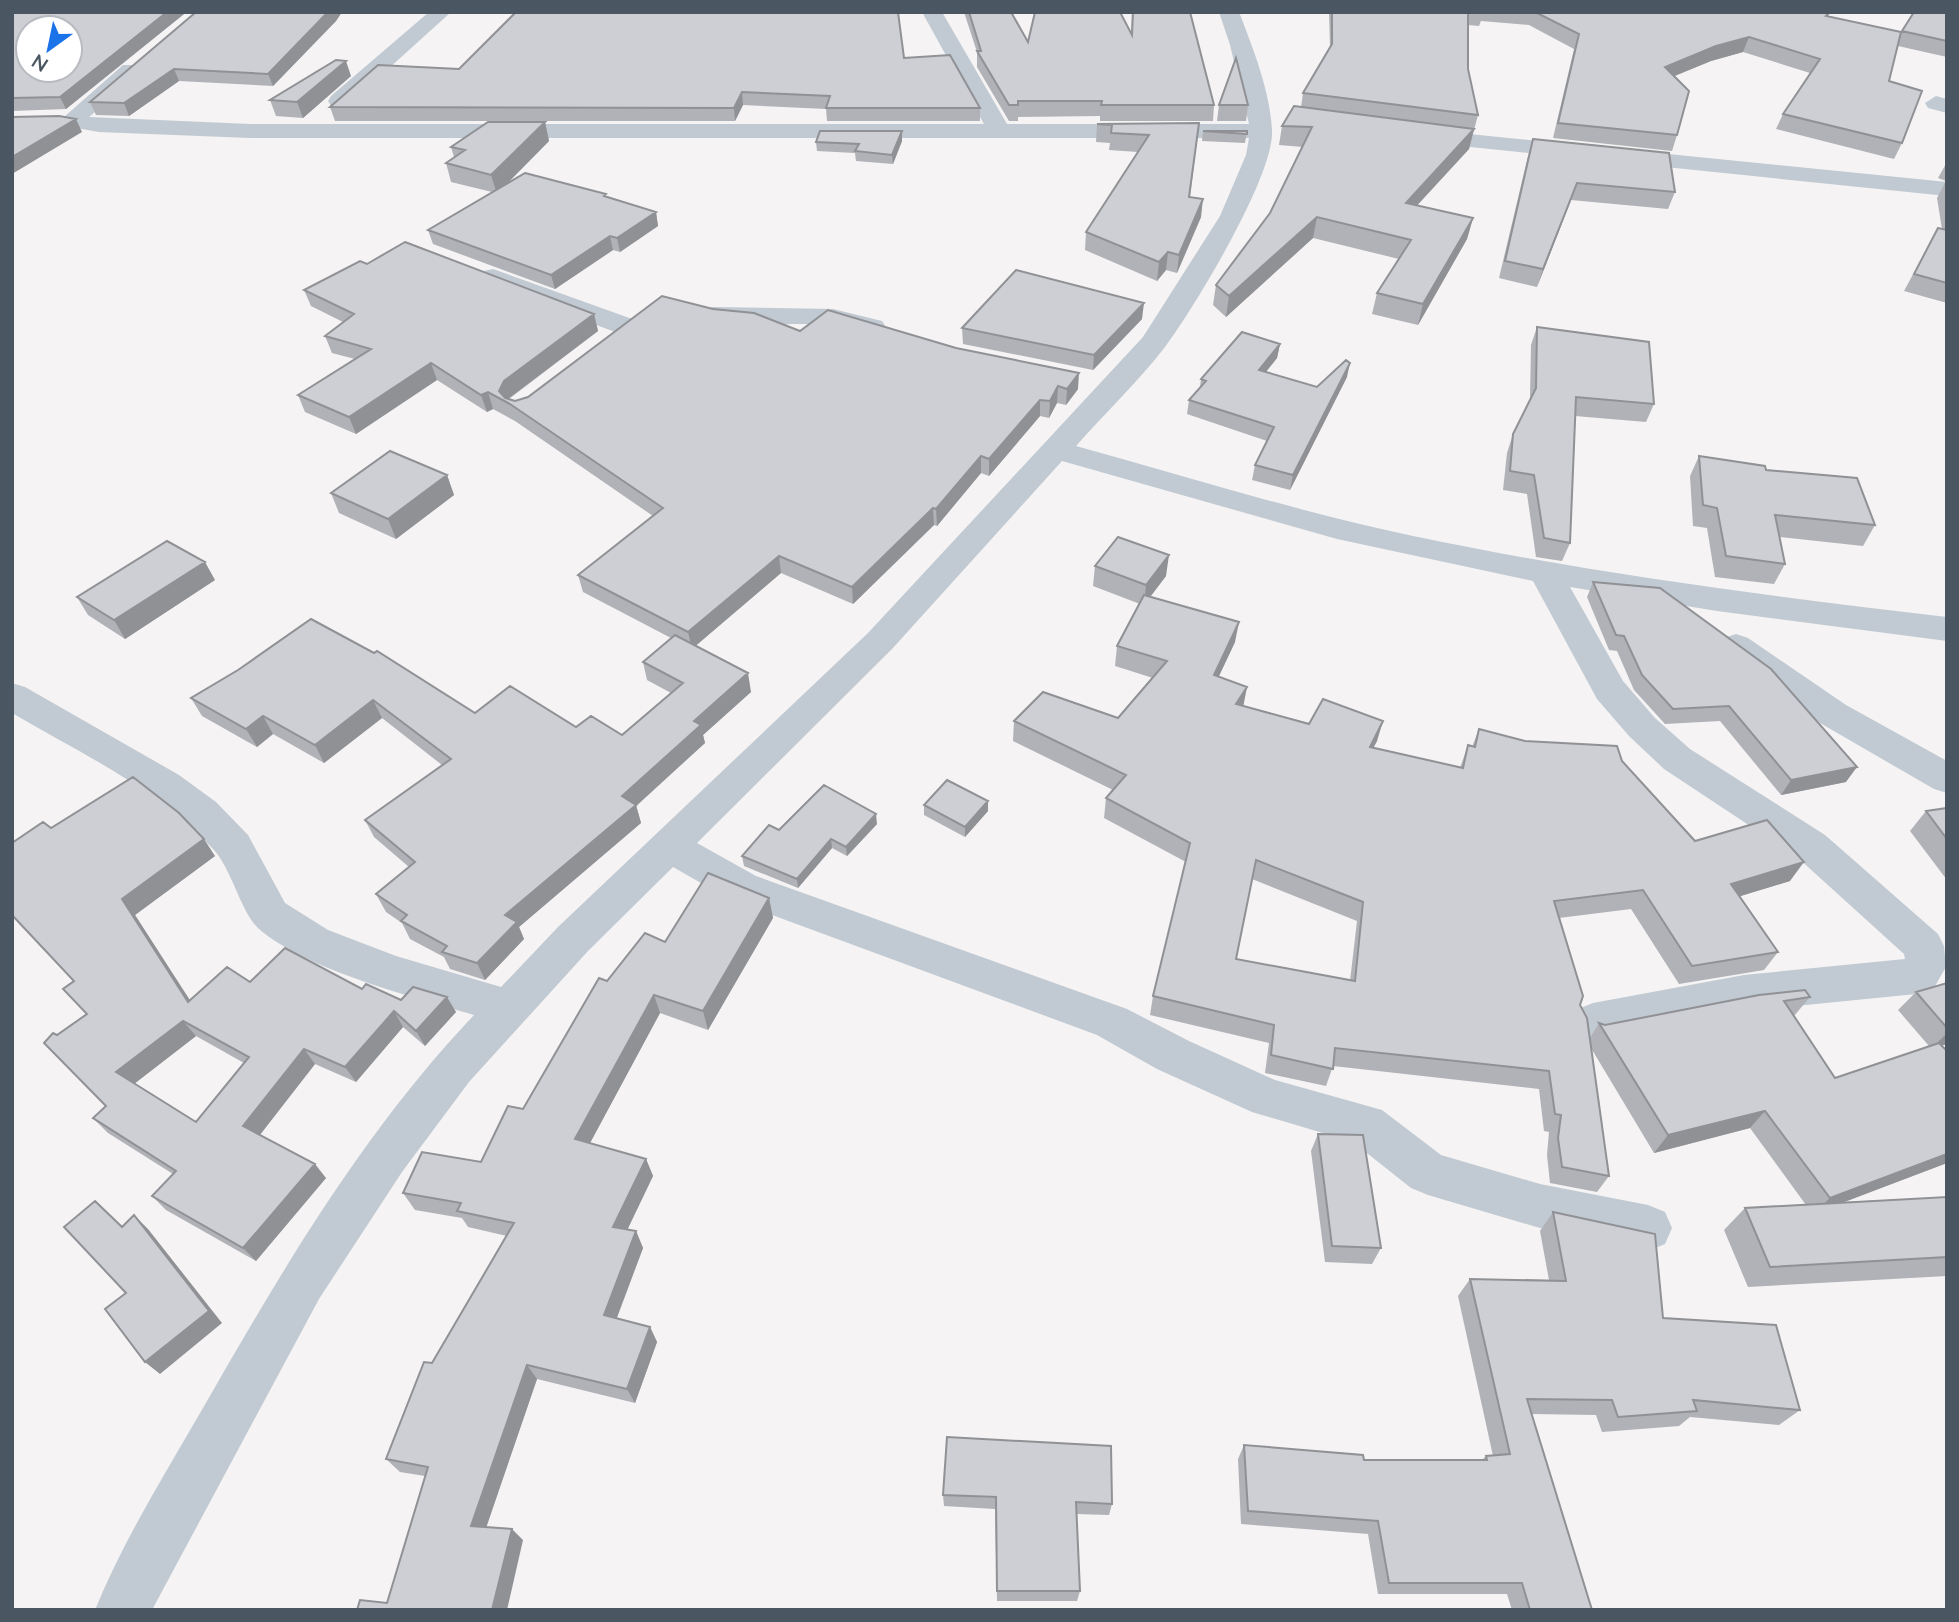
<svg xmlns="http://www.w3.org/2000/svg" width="1959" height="1622" font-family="Lato,sans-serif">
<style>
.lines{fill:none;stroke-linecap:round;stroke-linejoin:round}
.minor{fill:#c1cad2;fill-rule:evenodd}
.wall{fill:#b0b2b7;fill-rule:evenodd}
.shaded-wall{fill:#909195}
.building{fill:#cdcfd5;stroke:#909195;stroke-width:2;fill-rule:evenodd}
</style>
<rect width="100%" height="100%" fill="#f5f3f3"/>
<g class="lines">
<!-- minor -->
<path class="minor" d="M429 12 450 13 347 106H331L328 101 331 96Z
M922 12H942L1007 124H1249L1230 45 1219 12H1239C1253 48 1270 91 1272 130 1275 175 1194 308 1165 347 1138 382 1105 413 1076 446 1188 477 1299 512 1413 536 1589 573 1768 596 1947 617V641L1717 611 1570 587 1623 681 1655 718 1690 749 1825 835 1938 934 1944 946 1946 967 1935 986 1916 994 1744 1011 1593 1041 1578 1035 1571 1022 1578 1009 1593 1003 1744 975 1905 959 1904 954 1797 857 1664 769 1629 736 1597 699 1533 581 1337 539 1062 461 892 649 697 843 756 876 1127 1009 1189 1041 1275 1080 1382 1110 1441 1155 1540 1184 1648 1205 1665 1212 1672 1228 1665 1244 1648 1251 1540 1228 1428 1195 1411 1188 1353 1142 1252 1112 1157 1069 1097 1035 729 899 673 867 588 951 469 1082 402 1172 319 1299 152 1610H95C124 1539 165 1474 203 1408 282 1270 364 1131 474 1015 414 997 305 970 258 928 241 912 232 870 214 850 158 789 82 754 12 713V683L25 687 179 775 216 802 248 835 285 903 328 930 396 956 501 987 558 927 868 633 1143 337 1220 216 1246 155 1249 138H250L99 132 65 126 62 121 64 117 123 65H139L142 70 139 75 89 117 250 124H984Z
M1936 96 1947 99V113L1928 108 1925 103Z
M1420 129 1947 182V196L1412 141 1408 136 1412 131Z
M493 269 635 320 639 326 635 332H615L484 283 480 277 484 271Z
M713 307 833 309 882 321 886 327 882 333C865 337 851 328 834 326 791 320 746 331 703 321L699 315 703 309Z
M1736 634 1748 638 1846 705 1947 761V793L1934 789 1820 723 1724 654 1719 646 1724 638Z"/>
</g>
<!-- wall -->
<path class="wall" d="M12 12H342L336 21 273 86 179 81 129 116 96 115 90 102 195 14H184L66 109 12 111Z
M964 12H1011L1028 42 1131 34 1132 12H1190L1214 105 1213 121H1100V116L1018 117V121H1009L977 67V52Z
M1329 12H1828L1827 17 1901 32 1914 12H1947V57L1898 46 1889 81 1902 143 1894 159 1776 129 1783 114 1810 73 1743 52 1711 61 1674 76 1677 135 1672 151 1553 138 1574 49 1529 25 1481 21 1479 26 1468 25V69L1478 115 1469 149 1417 205 1473 218 1467 239 1418 325 1372 314 1377 293 1399 259 1313 238 1226 317 1213 305 1216 285 1270 213 1303 147 1279 145 1282 126 1301 107 1303 93 1330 48Z
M904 58 980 108V121H827L826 109 743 105 735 121H335L330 107 459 69Z
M351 76 303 118 276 116 270 100Z
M1219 105H1248L1246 121H1217Z
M545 122 549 141 507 183 606 194V196L656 212 658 226 620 252 613 250 555 289 433 244 428 230 492 192 451 182 446 163 454 157 451 147Z
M1199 123 1190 197 1201 217 1177 273 1166 270 1157 281 1085 250 1086 232 1138 152 1109 150 1110 143 1096 142 1097 124Z
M1203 131H1247L1245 143 1202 141Z
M1533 139 1675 192 1668 209 1571 200 1537 287 1499 278 1528 156Z
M902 141 893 164 856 161 855 153 817 151 816 142Z
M1947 162V303L1904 291 1938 228 1942 229 1937 198 1946 181 1938 178Z
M367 264 594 314 598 331 509 399 515 401 800 331 1078 389 1066 405 1057 403 1049 418 1040 416 989 476 981 473 937 526 934 525 853 604 781 573 695 646 751 692 703 735 705 743 636 805 641 823 519 927 524 939 485 980 450 969 444 957 410 939 402 923 386 912 376 894 409 867 374 837 365 820 442 765 382 718 324 763 273 734 257 747 202 716 191 698 238 670 475 713 576 727 622 735 671 693 647 680 643 662 671 638 583 592 578 575 653 516 515 421 493 409 487 412 437 380 356 434 305 412 298 395 355 359 332 353 325 336 343 322 311 306 304 290Z
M1142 319 1093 370 963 344 962 328Z
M1537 327 1654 404 1646 422 1575 416 1570 543 1562 561 1536 557 1527 494 1503 490 1507 453 1513 434 1530 400 1531 345Z
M1280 344 1277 358 1266 372 1317 387 1347 377 1290 490 1252 480 1255 465 1267 441 1187 414 1189 400 1200 387 1201 379Z
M1699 456 1766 470 1875 525 1863 546 1780 537 1785 564 1774 584 1715 577 1707 528 1693 526 1690 476Z
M447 475 454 495 396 539 339 513 331 493Z
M1095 566 1166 576 1150 597 1235 642 1219 676 1244 706 1377 741 1373 748 1460 768 1468 745 1472 747 1479 729 1525 741 1622 761 1695 841 1790 881 1740 896 1778 952 1764 970 1679 984 1631 909 1559 918 1580 1005 1590 1038 1599 1023 1605 1025 1810 997 1794 1016 1835 1078 1929 1046 1898 1010 1916 992 1947 983V1044L1942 1045 1947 1051V1163L1843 1202 1947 1197V1276L1748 1287 1724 1230 1745 1208 1806 1205 1750 1128 1654 1153 1591 1048 1609 1176 1597 1192 1550 1183 1547 1155 1549 1132 1544 1131 1539 1089 1333 1066 1326 1086 1265 1073 1269 1043 1150 1015 1153 996 1186 862 1104 818 1106 798 1113 790 1013 741 1014 721 1118 718 1153 678 1115 666 1117 646 1140 604 1093 586ZM1252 879 1357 921 1350 981 1236 959Z
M215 580 125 639 88 615 77 597Z
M1593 582 1846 782 1781 795 1720 721 1665 724 1634 690 1617 651 1609 650 1587 597Z
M924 805 988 811 965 837 924 815Z
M1947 808V880L1910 831 1926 811Z
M877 824 847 856 832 848 798 888 744 866 742 856 779 830Z
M51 828 215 856 135 915 190 1000 250 982 362 989 401 1000 456 1012 425 1046 403 1027 356 1082 315 1064 260 1135 326 1178 256 1261 166 1210 152 1196 173 1174 108 1133 93 1118 106 1106 57 1035 86 1014 74 982 12 915ZM196 1036 244 1063 196 1122 134 1084Z
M769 898 773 918 708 1030 660 1013 590 1143 646 1159 653 1176 627 1230 636 1231 643 1248 617 1318 650 1327 657 1342 635 1403 537 1379 486 1527 523 1540 387 1603 425 1476 400 1472 386 1459 432 1363 507 1236 468 1227 462 1218 415 1210 403 1193 481 1162 523 1109 607 981 665 942Z
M1318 1134 1381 1248 1372 1264 1325 1262 1311 1151Z
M1553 1212 1663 1318 1800 1410 1779 1425 1690 1417 1679 1426 1602 1432 1596 1415 1531 1414 1592 1610H1512L1507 1594H1378L1368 1534 1241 1524 1238 1459 1244 1445 1364 1460H1482L1486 1456H1493L1458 1296 1470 1279 1549 1280 1540 1231Z
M943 1495 1112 1504 1109 1515 1076 1514 1080 1591 1077 1601H997L995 1509 944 1506Z"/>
<!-- shaded-wall -->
<path class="shaded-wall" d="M167 12H184V14L66 109 60 97Z
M328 12H342L336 21 273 86 268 74Z
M1749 37 1743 52 1711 61 1660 82 1665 67 1716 46Z
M346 61 351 76 303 118 297 102Z
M174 69 179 81 129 116 124 103Z
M742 92 743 105 735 121 734 108Z
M76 119 82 132 12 174V157Z
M545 122 549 141 497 194 491 175Z
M1474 129 1469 149 1401 223 1406 203Z
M902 131V141L893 164 892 155Z
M1577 183 1571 200 1537 287 1543 269Z
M1203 199 1201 217 1177 273 1179 255Z
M656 212 658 226 620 252 617 238Z
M1317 217 1313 238 1226 317 1229 296Z
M1473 218 1467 239 1418 325 1423 304Z
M610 236 613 250 555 289 551 275Z
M1168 252 1166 270 1157 281 1159 262Z
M1144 303 1142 319 1093 370 1094 355Z
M594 314 598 331 509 398 507 402 499 391 504 381Z
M1280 344 1277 358 1256 384 1259 370Z
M431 363 437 380 356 434 349 417Z
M1350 363 1347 377 1290 490 1293 475Z
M1079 373 1078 389 1066 405 1067 389Z
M1058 386 1057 403 1049 418 1050 401Z
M488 392 493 409 487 412 481 395Z
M1040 400V416L989 476V459Z
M981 456V473L937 526 936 509Z
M447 475 454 495 396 539 388 519Z
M933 508 934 525 853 604 852 587Z
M1169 555 1166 576 1144 605 1146 585Z
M779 556 781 573 692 649 688 632Z
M205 562 215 580 125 639 114 620Z
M1239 622 1235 642 1210 695 1214 675Z
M748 673 751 692 703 735 705 743 633 809 636 805 641 823 519 927 524 939 485 980 477 963 505 915 694 721Z
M1247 687 1243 708 1236 704Z
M373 700 382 718 324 763 315 745Z
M263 716 273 734 257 747 246 729Z
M1383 721 1377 741 1363 767 1370 747Z
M1857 767 1846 782 1781 795 1791 780Z
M988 801V811L965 837V827Z
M876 814 877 824 847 856 846 847Z
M204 839 215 856 135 915 201 1018 188 1002 122 899Z
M831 839 832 848 798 888 797 879Z
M1804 862 1790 881 1718 903 1731 884Z
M769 898 773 918 708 1030 703 1011Z
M654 995 660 1013 583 1156 575 1139Z
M447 997 456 1012 425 1046 416 1031Z
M394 1011 403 1027 356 1082 345 1067Z
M183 1021 196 1036 130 1087 116 1072Z
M1947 1033V1044L1931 1049Z
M304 1049 315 1064 255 1141 243 1126Z
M1765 1111 1750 1128 1654 1153 1668 1135Z
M1947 1154V1163L1813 1214 1830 1198Z
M646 1159 653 1176 621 1243 613 1227Z
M315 1164 326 1178 256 1261 243 1248Z
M134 1215 148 1229 222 1323 160 1374 145 1362Z
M636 1231 643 1248 612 1330 604 1315Z
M650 1327 657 1342 635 1403 627 1389Z
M527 1365 537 1379 483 1537 471 1526Z
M512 1529 523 1540 507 1610H492Z"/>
<!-- building -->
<path class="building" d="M12 12H167L60 97 12 98ZM28 28H70V70H28Z
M196 12H328L268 74 174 69 124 103 90 102Z
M516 12H898L904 58 950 55 980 108H826L830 96 742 92 734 108 330 107 378 65 459 69Z
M969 12H1011L1028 42 1035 12H1120L1132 35 1133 12H1190L1214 105H1101L1102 101H1018V105H1009L977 51H981Z
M1332 12H1468V69L1478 115 1303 93 1332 44Z
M1535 12H1828L1829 13 1826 16 1901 32 1889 81 1922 91 1902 143 1783 114 1820 59 1749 37 1716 46 1665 67 1689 91 1677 135 1558 123 1579 34Z
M1914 12H1947V41L1902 31Z
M1236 58 1248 105H1219Z
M336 60 346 61 297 102 270 100Z
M1294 106 1474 129 1406 203 1473 218 1423 304 1377 293 1411 240 1317 217 1229 296 1216 285 1270 213 1312 127 1282 126Z
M59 116 76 119 12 157V117Z
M488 122H545L491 175 446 163 465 150 451 147Z
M1199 123 1189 197 1203 199 1179 255 1168 252 1159 262 1086 232 1149 135 1111 133 1112 125 1097 124Z
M820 131H902L892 155 855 151 859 144 816 142Z
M1203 131H1247V134Z
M1533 139 1669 153 1675 192 1577 183 1543 269 1505 261Z
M525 173 606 194 604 196 656 212 617 238 610 236 551 275 428 230Z
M1938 228 1947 230V283L1914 274Z
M405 242 594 314 504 381 499 391 505 398 515 401 528 397 662 296 713 309 754 313 800 331 828 310 956 348 1079 373 1067 389 1058 386 1050 401 1040 400 989 459 981 456 936 509 933 508 852 587 779 556 688 632 578 575 663 508 510 404 488 392 481 395 431 363 349 417 298 395 371 349 325 336 354 314 304 290 360 261 367 264Z
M1016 270 1144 303 1094 355 962 328Z
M1537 327 1649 342 1654 404 1576 397 1570 543 1544 538 1534 475 1510 471 1513 434 1536 388Z
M1242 332 1280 344 1259 370 1317 387 1346 360 1350 363 1293 475 1255 465 1274 427 1189 400 1206 381 1201 379Z
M390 451 447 475 388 519 331 493Z
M1699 456 1765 466 1766 470 1857 478 1875 525 1775 515 1785 564 1726 556 1717 508 1703 505Z
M1118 537 1169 555 1146 585 1095 566Z
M167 541 205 562 114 620 77 597Z
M1593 582 1660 588 1771 669 1857 767 1791 780 1729 706 1673 709 1642 675 1624 636 1616 635Z
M1144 595 1239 622 1214 675 1247 687 1236 704 1309 724 1323 699 1383 721 1370 747 1463 768 1468 745 1475 747 1479 729 1525 741 1617 746 1622 761 1695 841 1767 820 1804 862 1731 884 1778 952 1692 966 1643 890 1554 901 1583 996 1580 1005 1587 1018 1609 1176 1562 1167 1558 1138 1561 1115 1555 1114 1549 1071 1335 1048 1333 1069 1271 1055 1274 1025 1153 996 1190 843 1106 798 1126 775 1014 721 1043 692 1118 718 1167 661 1117 646ZM1256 860 1363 902 1355 981 1236 959Z
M311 619 374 653 377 651 475 713 510 686 576 727 591 716 622 735 683 683 643 662 675 635 748 673 694 721 701 725 622 796 636 805 505 915 517 922 477 963 442 952 447 946 401 921 407 915 376 894 415 862 365 820 451 759 373 700 315 745 263 716 246 729 191 698 238 670Z
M133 777 179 813 204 839 122 899 188 1002 227 967 250 982 285 948 362 989 366 984 401 1000 413 987 447 997 416 1031 394 1011 345 1067 304 1049 243 1126 315 1164 243 1248 152 1196 176 1171 93 1118 106 1106 44 1043 53 1033 57 1035 87 1014 63 989 74 981 12 915V843L43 822 51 828ZM183 1021 249 1057 196 1122 116 1072Z
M947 780 988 801 965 827 924 805Z
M824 785 876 814 846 847 831 839 797 879 742 856 769 825 779 830Z
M1947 808V839L1926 811Z
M708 873 769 898 703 1011 654 995 575 1139 646 1159 613 1227 636 1231 604 1315 650 1327 627 1389 527 1365 471 1526 512 1529 492 1610H357L360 1600 387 1603 428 1467 386 1459 424 1362 432 1363 514 1223 457 1211 461 1203 403 1193 422 1152 481 1162 508 1106 523 1109 599 978 607 981 645 933 665 942Z
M1947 983V1028L1916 992Z
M1805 990 1810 997 1784 1001 1835 1078 1939 1043 1947 1051V1154L1830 1198 1765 1111 1668 1135 1599 1023 1605 1025 1759 995Z
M1318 1134 1363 1135 1381 1248 1332 1246Z
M1947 1197V1257L1770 1267 1745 1208Z
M95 1201 122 1227 134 1215 209 1311 145 1362 105 1309 126 1293 64 1227Z
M1553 1212 1655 1234 1663 1318 1776 1325 1800 1410 1693 1400 1697 1411 1618 1417 1612 1400 1527 1399 1592 1610H1530L1522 1583H1389L1378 1521 1248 1511 1244 1445 1363 1455 1364 1460H1487L1486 1456 1510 1454 1470 1279 1566 1281Z
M947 1437 1111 1446 1112 1504 1076 1502 1080 1591H997L996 1497 943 1495Z"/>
<!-- border -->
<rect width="1959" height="1622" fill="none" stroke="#4a5661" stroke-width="28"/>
<!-- north arrow -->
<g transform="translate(49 49) rotate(213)"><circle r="33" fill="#ffffff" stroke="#b7bbc0" stroke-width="2"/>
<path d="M0-5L12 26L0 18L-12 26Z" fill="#1a73e8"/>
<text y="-10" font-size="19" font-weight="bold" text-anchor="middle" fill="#4a5661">N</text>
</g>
</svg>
